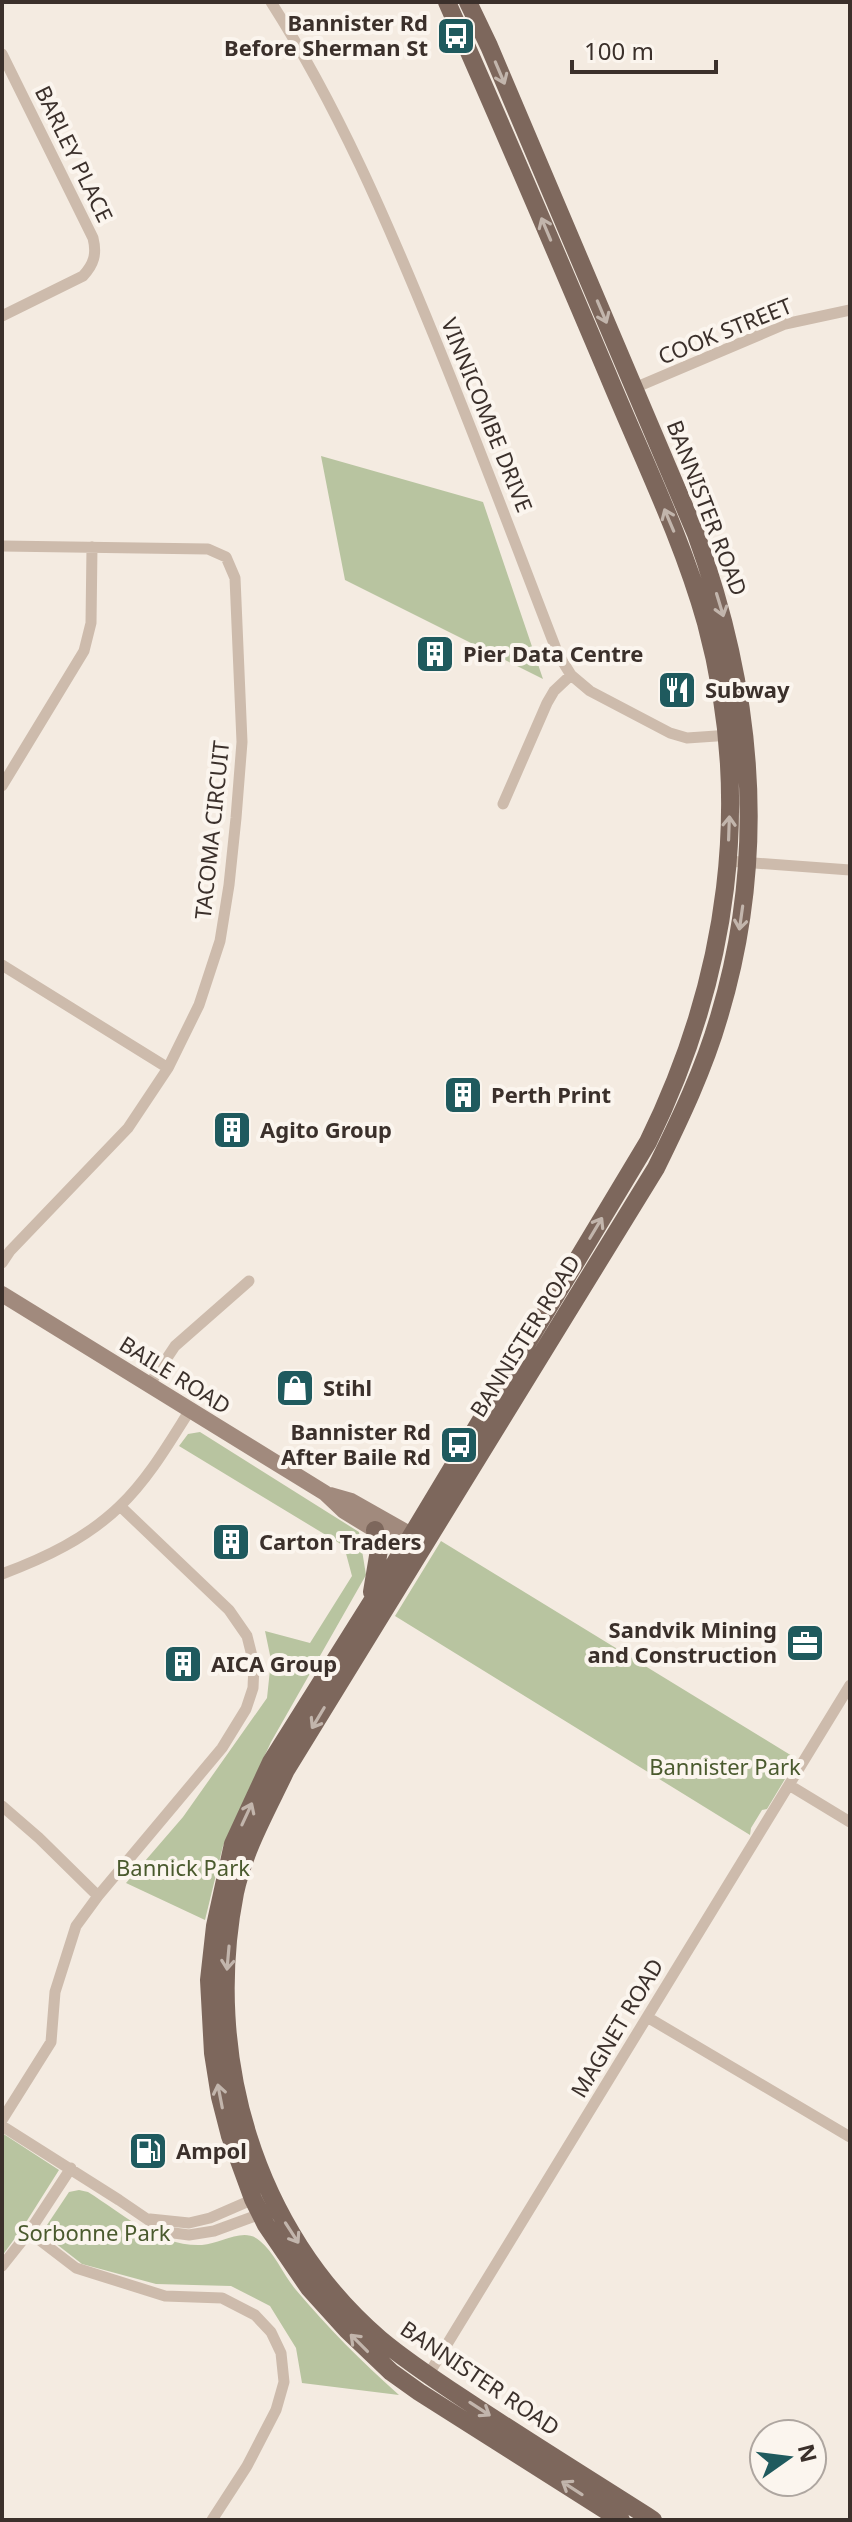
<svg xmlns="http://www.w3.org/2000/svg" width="852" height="2522" font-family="'Noto Sans',sans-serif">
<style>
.green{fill:#b8c4a0}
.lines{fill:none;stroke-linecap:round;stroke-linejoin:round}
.street{stroke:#cdbbac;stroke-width:11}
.secondary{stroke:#a18a7d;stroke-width:16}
.primary{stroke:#7d675c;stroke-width:18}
.oneway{stroke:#c2b5ac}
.labels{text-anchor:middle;stroke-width:8;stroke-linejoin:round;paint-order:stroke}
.poi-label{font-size:22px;font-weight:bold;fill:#3b302b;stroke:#fbf5ee;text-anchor:start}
.street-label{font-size:22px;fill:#3b302b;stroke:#fbf5ee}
.park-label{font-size:22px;fill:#4a5a2e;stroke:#fbf5ee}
</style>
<rect width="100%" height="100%" fill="#f4ebe1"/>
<!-- green -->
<path class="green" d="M321 456 483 502 543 679 345 580Z
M200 1432 359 1532 366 1575 271 1742 223 1846 205 1920 126 1883 183 1817 267 1698 271 1660 265 1631 310 1643 352 1576 344 1546 179 1446 188 1434Z
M441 1541 797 1759 767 1809 762 1810 751 1828 750 1835 395 1616Z
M2 2133 59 2170 23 2227 2 2256Z
M79 2190 88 2192C123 2214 159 2247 202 2245 221 2244 244 2226 260 2241 274 2252 284 2276 296 2290 328 2328 362 2362 399 2395L302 2383 296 2348 270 2306 231 2286 156 2284 82 2264 50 2239 45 2228 69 2192Z"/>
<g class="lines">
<!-- street -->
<path class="street" d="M271 2C338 107 387 221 434 336 477 441 517 548 558 654L571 675 590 691 670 733 687 738 731 735
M2 54 93 238C97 254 94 264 83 276L2 316
M632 389 785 324 850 310
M2 546 208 549 226 557 235 578 242 742 236 818 229 885 220 941 199 1005 168 1068 128 1128 10 1251 2 1263
M2 786 84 651 91 623 92 547
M503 804 547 703 554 691 571 675
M728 861 850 870
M2 965 168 1068
M149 1385 175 1346 249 1281
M2 1574C45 1558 87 1538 120 1506 149 1478 169 1443 190 1410
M789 1785 850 1822
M2 1806 39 1838 98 1896
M647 2017 850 2137
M2 2120 51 2042 55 1992 76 1926 98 1896 222 1748 246 1709 253 1688 254 1664 247 1636 229 1610 120 1506
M2 2126 119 2200 166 2232 189 2235 214 2231 266 2212
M150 2219 189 2223 210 2218 256 2198
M29 2232 76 2268 165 2296 222 2298 255 2315 271 2332 281 2353 284 2382 276 2410 247 2466 212 2520
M2 2266 29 2232 71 2168
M427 2377 850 1685"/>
<!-- secondary -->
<path class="secondary" d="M2 1294 325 1493 344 1511 413 1553
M330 1495 351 1501 420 1540"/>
<!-- primary -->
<path class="primary" d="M447 2C502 126 555 250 608 375 642 457 682 538 706 623 754 801 728 979 648 1142L371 1603 271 1762 233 1844 215 1926 209 1980 213 2053 220 2097 230 2136 253 2199 266 2225 309 2288 347 2330 391 2372 419 2392 621 2520
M468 2 489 46 696 534C753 691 768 855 719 1017 704 1069 680 1119 656 1168L286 1770C267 1810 244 1850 235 1893 203 2055 254 2231 380 2339 411 2365 446 2387 479 2409 537 2447 595 2483 653 2520
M372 1592 379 1550 375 1530"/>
</g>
<!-- one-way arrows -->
<defs><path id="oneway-shaft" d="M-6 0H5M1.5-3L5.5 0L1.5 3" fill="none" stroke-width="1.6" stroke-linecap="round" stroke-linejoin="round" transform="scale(2)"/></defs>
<g class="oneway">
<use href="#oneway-shaft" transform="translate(500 73) rotate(67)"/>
<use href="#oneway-shaft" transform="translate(546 229) rotate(-113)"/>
<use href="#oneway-shaft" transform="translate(602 312) rotate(67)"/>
<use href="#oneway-shaft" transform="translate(669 520) rotate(-113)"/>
<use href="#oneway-shaft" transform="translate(720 605) rotate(73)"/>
<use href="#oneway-shaft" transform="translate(729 828) rotate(-88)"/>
<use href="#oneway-shaft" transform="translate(741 918) rotate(98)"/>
<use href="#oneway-shaft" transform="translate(596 1228) rotate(-59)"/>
<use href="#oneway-shaft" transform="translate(318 1718) rotate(121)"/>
<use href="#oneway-shaft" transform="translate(247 1814) rotate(-65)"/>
<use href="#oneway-shaft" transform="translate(228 1958) rotate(95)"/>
<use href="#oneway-shaft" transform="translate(220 2096) rotate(-101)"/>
<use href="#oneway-shaft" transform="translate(292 2233) rotate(57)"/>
<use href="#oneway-shaft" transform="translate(359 2343) rotate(-135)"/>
<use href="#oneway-shaft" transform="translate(480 2409) rotate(33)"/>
<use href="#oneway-shaft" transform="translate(572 2488) rotate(-147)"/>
</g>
<!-- icons -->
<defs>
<symbol id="bus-square" viewBox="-11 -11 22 22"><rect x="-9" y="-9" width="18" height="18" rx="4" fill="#1f5a5e" stroke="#fbf5ee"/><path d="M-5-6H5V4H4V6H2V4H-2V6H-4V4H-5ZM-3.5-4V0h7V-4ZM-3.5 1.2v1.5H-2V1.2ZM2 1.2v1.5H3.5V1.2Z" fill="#fff"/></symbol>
<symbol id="building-square" viewBox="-11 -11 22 22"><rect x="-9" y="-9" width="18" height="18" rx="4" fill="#1f5a5e" stroke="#fbf5ee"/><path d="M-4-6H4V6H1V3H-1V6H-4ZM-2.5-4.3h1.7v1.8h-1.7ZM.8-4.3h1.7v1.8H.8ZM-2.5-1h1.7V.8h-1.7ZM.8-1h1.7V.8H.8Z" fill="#fff"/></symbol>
<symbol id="restaurant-square" viewBox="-11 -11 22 22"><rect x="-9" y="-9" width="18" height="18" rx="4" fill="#1f5a5e" stroke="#fbf5ee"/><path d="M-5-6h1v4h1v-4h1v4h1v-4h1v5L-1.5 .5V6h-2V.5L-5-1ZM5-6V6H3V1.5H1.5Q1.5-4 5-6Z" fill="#fff"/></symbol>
<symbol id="shop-square" viewBox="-11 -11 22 22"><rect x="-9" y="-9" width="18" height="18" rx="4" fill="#1f5a5e" stroke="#fbf5ee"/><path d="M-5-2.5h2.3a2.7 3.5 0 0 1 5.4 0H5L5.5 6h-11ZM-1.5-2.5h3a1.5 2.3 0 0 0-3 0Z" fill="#fff"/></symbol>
<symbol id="office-square" viewBox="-11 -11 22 22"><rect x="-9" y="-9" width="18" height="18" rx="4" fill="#1f5a5e" stroke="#fbf5ee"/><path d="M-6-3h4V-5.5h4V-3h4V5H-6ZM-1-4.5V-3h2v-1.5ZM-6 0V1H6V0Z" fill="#fff"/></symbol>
<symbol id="fuel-square" viewBox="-11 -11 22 22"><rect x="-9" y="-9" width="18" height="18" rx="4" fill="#1f5a5e" stroke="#fbf5ee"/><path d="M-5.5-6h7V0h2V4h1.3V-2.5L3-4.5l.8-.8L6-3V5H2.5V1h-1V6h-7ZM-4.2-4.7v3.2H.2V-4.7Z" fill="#fff"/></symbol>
</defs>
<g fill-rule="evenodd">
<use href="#bus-square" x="434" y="14" width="44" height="44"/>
<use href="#building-square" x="413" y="632" width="44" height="44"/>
<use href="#restaurant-square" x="655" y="668" width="44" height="44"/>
<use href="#building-square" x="441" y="1073" width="44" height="44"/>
<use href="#building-square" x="210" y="1108" width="44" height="44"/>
<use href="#shop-square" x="273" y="1366" width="44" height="44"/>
<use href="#bus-square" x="437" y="1423" width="44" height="44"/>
<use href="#building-square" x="209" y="1520" width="44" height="44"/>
<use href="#office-square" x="783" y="1621" width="44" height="44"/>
<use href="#building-square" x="161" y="1642" width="44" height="44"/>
<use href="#fuel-square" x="126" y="2129" width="44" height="44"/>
</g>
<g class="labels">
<!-- poi labels -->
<g class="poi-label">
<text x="428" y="31" text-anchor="end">Bannister Rd<tspan x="428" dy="25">Before Sherman St</tspan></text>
<text x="463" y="662">Pier Data Centre</text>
<text x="705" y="698">Subway</text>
<text x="491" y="1103">Perth Print</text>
<text x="260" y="1138">Agito Group</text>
<text x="323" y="1396">Stihl</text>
<text x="431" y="1440" text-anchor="end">Bannister Rd<tspan x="431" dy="25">After Baile Rd</tspan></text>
<text x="259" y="1550">Carton Traders</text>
<text x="777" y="1638" text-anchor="end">Sandvik Mining<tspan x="777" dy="25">and Construction</tspan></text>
<text x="211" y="1672">AICA Group</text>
<text x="176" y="2159">Ampol</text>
</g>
<!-- street labels -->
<g class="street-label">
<text transform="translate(74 154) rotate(64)" y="8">BARLEY PLACE</text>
<text transform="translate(725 331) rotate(-22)" y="8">COOK STREET</text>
<text transform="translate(487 415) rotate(68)" y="8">VINNICOMBE DRIVE</text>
<text transform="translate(707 508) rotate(69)" y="8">BANNISTER ROAD</text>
<text transform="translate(212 830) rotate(-84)" y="8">TACOMA CIRCUIT</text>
<text transform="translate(525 1336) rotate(-58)" y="8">BANNISTER ROAD</text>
<text transform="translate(175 1375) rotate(32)" y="8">BAILE ROAD</text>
<text transform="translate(617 2028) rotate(-59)" y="8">MAGNET ROAD</text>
<text transform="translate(480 2378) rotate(34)" y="8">BANNISTER ROAD</text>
</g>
<!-- park labels -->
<g class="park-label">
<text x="725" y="1775">Bannister Park</text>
<text x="183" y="1876">Bannick Park</text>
<text x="94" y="2241">Sorbonne Park</text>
</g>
</g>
<!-- border -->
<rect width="852" height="2522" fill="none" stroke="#3b302b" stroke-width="8"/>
<!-- north arrow -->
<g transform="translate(788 2458) rotate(76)"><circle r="38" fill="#fbf5ee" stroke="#aea6a0" stroke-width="2"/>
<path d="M0-6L14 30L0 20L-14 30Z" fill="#1f5a5e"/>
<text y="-12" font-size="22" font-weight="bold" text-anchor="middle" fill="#3b302b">N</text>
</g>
<!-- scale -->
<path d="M572 60v12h144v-12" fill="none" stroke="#3b302b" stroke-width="4"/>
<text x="584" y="60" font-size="24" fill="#3b302b" stroke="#fbf5ee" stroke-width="6" paint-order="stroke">100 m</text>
</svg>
